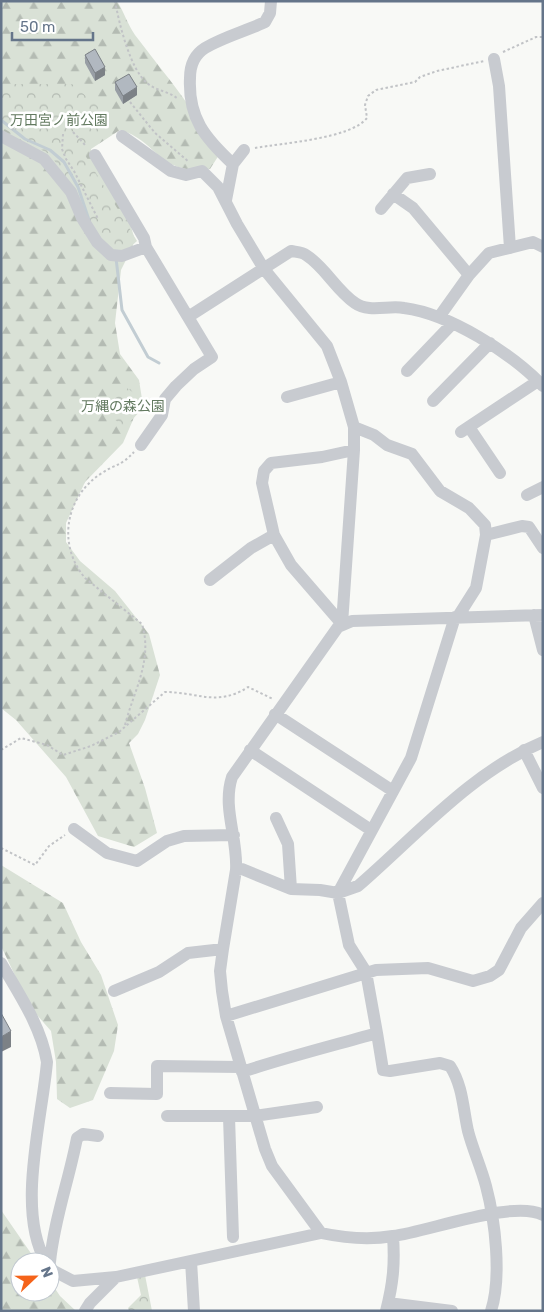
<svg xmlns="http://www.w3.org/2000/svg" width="544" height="1312" font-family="Rubik,'Noto Sans JP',sans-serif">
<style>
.forest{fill:url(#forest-firs)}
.park{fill:url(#park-crowns)}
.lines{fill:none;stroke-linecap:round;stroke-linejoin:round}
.stream{stroke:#c2cdd3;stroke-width:3}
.path{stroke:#c1c3c6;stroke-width:2;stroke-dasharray:2.5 2.5;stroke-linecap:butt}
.minor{stroke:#c8cbd0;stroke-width:12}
.wall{fill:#989ea5}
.shaded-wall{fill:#7c8186}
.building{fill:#b1b8c0;stroke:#7c8186}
.labels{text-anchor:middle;stroke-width:5;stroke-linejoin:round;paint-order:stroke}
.park-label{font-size:14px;fill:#637a60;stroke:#fff}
</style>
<defs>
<pattern id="forest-firs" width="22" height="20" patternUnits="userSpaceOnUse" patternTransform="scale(1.25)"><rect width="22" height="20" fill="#d9e1d6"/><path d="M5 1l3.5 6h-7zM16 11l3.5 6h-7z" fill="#b4bbb3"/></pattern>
<pattern id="park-crowns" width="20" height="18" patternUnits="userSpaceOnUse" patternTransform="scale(1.25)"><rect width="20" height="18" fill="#d9e1d6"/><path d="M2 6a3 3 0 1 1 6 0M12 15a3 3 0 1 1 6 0" fill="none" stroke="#b4bbb3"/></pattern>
</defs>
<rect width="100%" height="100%" fill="#f8f9f6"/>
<!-- forest -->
<path class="forest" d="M1 1H117C124 12 128 25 135 35 166 76 196 110 219 155L210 169C157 176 159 141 120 130L91 149 92 160 130 223 134 237 132 248 121 270 115 323 120 354 139 380 142 399 123 443 85 482 66 523V542L80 561 115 591 149 634 160 675 145 720 138 734 129 743 145 788 157 833 134 847 98 836 66 777 16 720 1 708Z
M1 865 63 903 81 942 101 975 118 1025 114 1051 93 1100 70 1108 57 1099 56 1062 51 1031 30 1007 1 946Z
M1 1210 37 1262H20V1292H50V1281L60 1296 76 1311H1Z"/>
<!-- park -->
<path class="park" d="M1 84H72L102 110 108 129 91 146 85 155 137 241 126 251 118 252 107 246 92 229 74 189 61 169 49 154 1 127Z
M124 386 148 403 125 427 101 410 109 392Z
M145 1275 152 1311H129L128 1308 141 1295 137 1277Z"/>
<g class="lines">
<!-- stream -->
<path class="stream" d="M1 120 25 139 50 150 64 162 78 187 89 220
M116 258 122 310 148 357 159 363"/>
<!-- path -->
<path class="path" d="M115 1C119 23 130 69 147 83 156 91 169 91 178 99
M503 52 536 37H543
M130 102 155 133 189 162
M12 130 19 118 51 123
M73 132 86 146
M63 134 62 149 66 159 74 171 98 219
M255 148C282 143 350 139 367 118L365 105 368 96 376 90 415 82 420 77 437 71 484 61
M125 725C134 690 153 660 142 624L85 578C57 545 65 496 102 473 117 463 120 467 134 452
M1 750 21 738 47 745 63 755 91 746 119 732 165 692C197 692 218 707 248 687L273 699
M1 848 35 865 49 846 65 835"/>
<!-- minor -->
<path class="minor" d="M494 59 499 86 510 248
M1 136 44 159 71 192 82 218 97 242 111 255 122 256 146 247
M122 136 171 171 186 175 202 171 218 187 237 224 264 269 327 346 341 382 354 427V450L342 624
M95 155 144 238 146 247 212 357 194 369 176 386 165 399 162 415 141 445
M233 164C205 138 188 118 190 78 190 66 194 55 205 48 223 37 246 31 265 22L270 13 271 1
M393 194 413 208 469 275
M226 200 233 164 244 150
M381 209 407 178 430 174
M188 317 291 251C296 252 302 252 306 255 325 267 336 290 355 303 369 313 389 305 404 308 450 314 511 353 543 386
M439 317 469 275 489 253 533 242 543 247
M407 371 452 324
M287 397 341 382
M433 401 490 343
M354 427 374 435 387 445 412 454 440 491 469 508 485 525 486 535 476 588 457 618
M469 427 500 473
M461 432 538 381
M527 495 543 487
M486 535 522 526 529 527 543 548
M210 580 251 548 274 535
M534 615 543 650
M543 615 352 621 338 627 232 777C222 808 238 838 236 870L223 949 220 971 222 991 226 1016 265 1149 272 1166 321 1233C345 1238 370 1240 393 1236 427 1232 514 1199 543 1215
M342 624 291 565 274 535 262 483 264 471 271 463 322 457 354 450
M275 714 393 791
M250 750 371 830
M524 750 543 788
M276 818 288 844 291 889
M74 829 107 853 137 861 167 841 184 836 234 835
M236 870 242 869 291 889 320 890 338 893 358 886C416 836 471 772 543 742
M1 963C19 994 41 1026 47 1062 42 1120 16 1211 46 1262
M114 991 159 972 188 953 223 949
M226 1016 376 970 428 968 473 981 490 976 499 970 521 928 543 903
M377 1033 383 1070 390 1071 440 1063 450 1066C463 1086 463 1109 468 1131 473 1150 481 1167 486 1186 495 1220 502 1277 491 1311
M242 1072C287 1057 332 1046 377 1033L366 972 349 945 338 893 411 758 455 617
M110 1093 157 1094V1066L240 1067
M167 1116H254L317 1107
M229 1117 233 1237
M191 1261 194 1311
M50 1262C54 1220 69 1180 77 1138L83 1134 98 1136
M50 1269 73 1281 116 1277 321 1233
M388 1303 452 1311
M85 1311 90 1303 116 1277
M386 1311C393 1284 395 1264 393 1236"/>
</g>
<!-- wall -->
<path class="wall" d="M85 55 105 75 95 81 85 63Z
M115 82 137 95 123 104 115 90Z"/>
<!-- shaded-wall -->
<path class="shaded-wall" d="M105 67V75L95 81V73Z
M137 87V95L123 104V96Z
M11 1031V1047L1 1052V1037Z"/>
<!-- building -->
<path class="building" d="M95 49 105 67 95 73 85 55Z
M129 74 137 87 123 96 115 82Z
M1 1013 11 1031 1 1037Z"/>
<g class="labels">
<!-- park labels -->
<g class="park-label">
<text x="59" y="125">万田宮ノ前公園</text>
<text x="123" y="411">万縄の森公園</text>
</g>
</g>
<!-- border -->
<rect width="544" height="1312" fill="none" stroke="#65758a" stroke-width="5"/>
<!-- north arrow -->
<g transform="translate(35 1277) rotate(68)"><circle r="24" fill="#ffffff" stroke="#c1c8d0"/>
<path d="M0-4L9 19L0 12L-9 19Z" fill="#f5631a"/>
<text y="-8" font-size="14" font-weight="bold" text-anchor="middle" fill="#65758a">N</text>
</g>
<!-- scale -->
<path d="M12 32v8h81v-8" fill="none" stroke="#65758a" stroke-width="2.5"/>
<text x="20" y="32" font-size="15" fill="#65758a" stroke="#ffffff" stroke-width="4" paint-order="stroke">50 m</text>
</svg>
